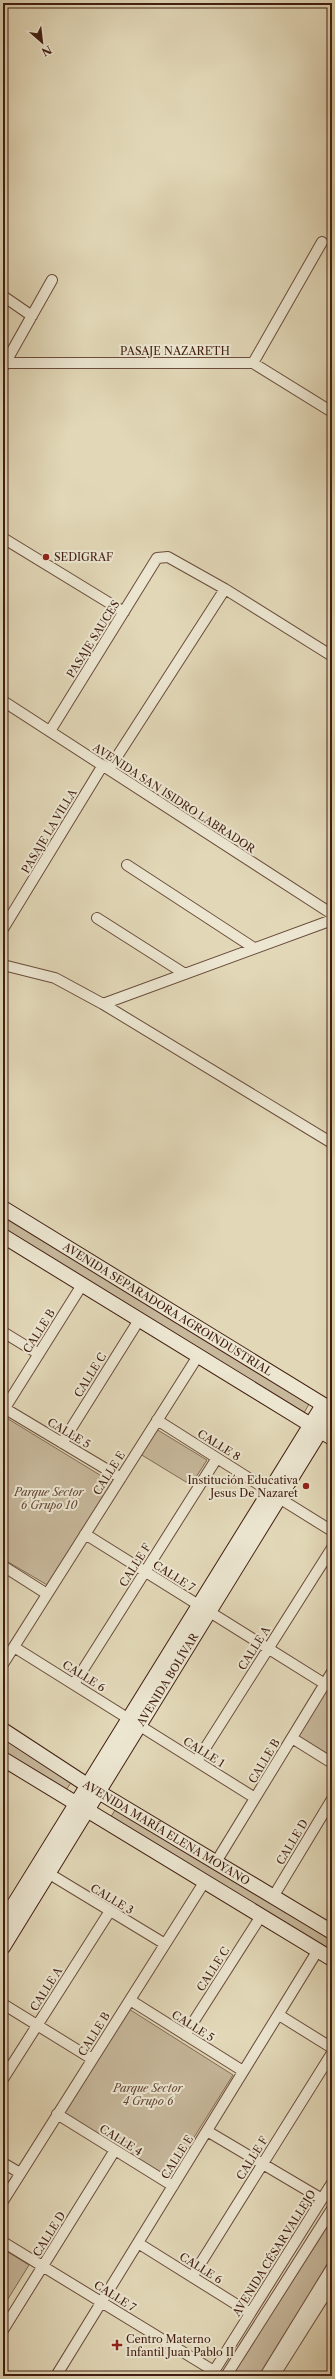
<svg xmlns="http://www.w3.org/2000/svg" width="335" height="2379" font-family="'Libre Caslon Text',serif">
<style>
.green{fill:#c7b89c;stroke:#846b56}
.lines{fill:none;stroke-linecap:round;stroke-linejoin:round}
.street-casing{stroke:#6a4c3b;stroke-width:12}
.secondary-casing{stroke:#421e11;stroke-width:16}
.street{stroke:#ece6d1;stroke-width:10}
.secondary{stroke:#ece6d1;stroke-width:14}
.poi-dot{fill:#8f2418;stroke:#ece6d1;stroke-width:1.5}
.labels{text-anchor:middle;stroke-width:4;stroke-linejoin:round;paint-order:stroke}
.street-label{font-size:11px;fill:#421e11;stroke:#ece6d1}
.poi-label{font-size:11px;fill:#421e11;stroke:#ece6d1;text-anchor:start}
.park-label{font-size:11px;font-style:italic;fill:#634434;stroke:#ece6d1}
</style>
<rect width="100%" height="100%" fill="#e2d8b8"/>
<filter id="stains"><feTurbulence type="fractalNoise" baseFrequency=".005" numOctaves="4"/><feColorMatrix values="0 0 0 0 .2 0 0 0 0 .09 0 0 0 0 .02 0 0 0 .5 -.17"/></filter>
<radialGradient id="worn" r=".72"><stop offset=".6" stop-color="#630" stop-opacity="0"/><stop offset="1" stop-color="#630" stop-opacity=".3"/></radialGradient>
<!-- green -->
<path class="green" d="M3 1216 309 1404 304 1413 3 1228Z
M5 1417 113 1483 49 1586 3 1559V1420Z
M156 1429 207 1460 191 1485 140 1454Z
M332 1682V1759L298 1737Z
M3 1737 73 1780 66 1790 3 1751Z
M117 1807 332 1941V1954L110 1818Z
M129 2009 233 2075 168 2179 63 2113Z
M332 2212V2258L259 2376H231Z
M3 2249 29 2265 3 2307Z"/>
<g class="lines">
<defs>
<path id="street" d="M3 296 32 316
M5 363H253L332 412
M253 363 322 242
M3 367 52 280
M3 538 124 612
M3 701 332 914
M50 731 157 558 168 557 225 589 332 656
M109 769 225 589
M127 865 254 948
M97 918 185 974
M3 929 103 765
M3 965 55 978 103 1004 332 1143
M103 1004 332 920
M3 1332 39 1354
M4 1408 121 1478
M3 1411 82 1285
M157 1420 269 1491
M62 1443 139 1320
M279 1498 332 1531
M85 1534 325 1684
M3 1566 47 1594
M14 1647 255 1798
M3 1664 198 1356
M74 1684 217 1458
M292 1738 332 1763
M197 1761 332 1548
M216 1862 332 1672
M48 1873 165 1944
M273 1897 332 1799
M130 2000 243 2071
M3 2004 92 2059
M279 2015 332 2048
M185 2035 261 1916
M3 2079 110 1911
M57 2114 173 2186
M207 2131 322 2199
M3 2163 20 2173
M3 2201 205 1881
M3 2242 214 2371
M138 2243 250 2313
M192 2277 332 2053
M3 2330 115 2150
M56 2376 318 1950
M211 2376 332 2183
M226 2376 332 2209
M265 2376 332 2267
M274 2376 332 2284"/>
<g id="secondary">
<path id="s1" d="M3 1208 332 1410"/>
<path d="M3 1236 332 1438"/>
<path id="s2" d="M3 1730 87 1785 332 1932"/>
<path d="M3 1759 332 1959"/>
<path d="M3 1922 323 1405"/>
<path id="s3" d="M3 1947 332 1412"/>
</g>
</defs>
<!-- street casing -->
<use href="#street" class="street-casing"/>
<!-- secondary casing -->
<use href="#secondary" class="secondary-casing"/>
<!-- street -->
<use href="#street" class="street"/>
<!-- secondary -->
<use href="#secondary" class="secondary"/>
</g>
<!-- markers -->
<g class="poi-dot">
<circle cx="46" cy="557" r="4"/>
<circle cx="306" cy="1486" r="4"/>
<path d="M115 2339h4v4h4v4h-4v4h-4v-4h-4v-4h4z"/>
</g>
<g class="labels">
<!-- street labels -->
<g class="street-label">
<text x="175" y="355">PASAJE NAZARETH</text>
<text transform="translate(93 639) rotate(-58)" y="4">PASAJE SAUCES</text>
<text transform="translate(174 798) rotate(33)" y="4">AVENIDA SAN ISIDRO LABRADOR</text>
<text transform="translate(49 831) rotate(-59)" y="4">PASAJE LA VILLA</text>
<text dy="4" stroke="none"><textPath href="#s1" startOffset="193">AVENIDA SEPARADORA AGROINDUSTRIAL</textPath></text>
<text transform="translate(39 1331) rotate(-58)" y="4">CALLE B</text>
<text transform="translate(90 1375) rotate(-58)" y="4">CALLE C</text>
<text transform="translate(69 1433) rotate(31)" y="4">CALLE 5</text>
<text transform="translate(219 1445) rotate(32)" y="4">CALLE 8</text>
<text transform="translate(109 1473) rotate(-58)" y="4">CALLE E</text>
<text transform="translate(135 1565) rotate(-58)" y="4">CALLE F</text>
<text transform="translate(174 1576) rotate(32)" y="4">CALLE 7</text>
<text transform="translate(254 1648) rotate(-58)" y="4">CALLE A</text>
<text transform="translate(84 1676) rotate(32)" y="4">CALLE 6</text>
<text dy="4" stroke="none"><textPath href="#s3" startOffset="314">AVENIDA BOLÍVAR</textPath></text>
<text transform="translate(204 1752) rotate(32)" y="4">CALLE 1</text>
<text transform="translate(264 1761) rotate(-59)" y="4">CALLE B</text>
<text dy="4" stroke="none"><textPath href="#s2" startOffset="193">AVENIDA MARÍA ELENA MOYANO</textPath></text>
<text transform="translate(292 1842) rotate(-59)" y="4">CALLE D</text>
<text transform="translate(112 1899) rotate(31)" y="4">CALLE 3</text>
<text transform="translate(213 1969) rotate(-57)" y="4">CALLE C</text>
<text transform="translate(46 1989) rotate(-58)" y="4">CALLE A</text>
<text transform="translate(193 2026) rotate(32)" y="4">CALLE 5</text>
<text transform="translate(94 2034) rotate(-58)" y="4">CALLE B</text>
<text transform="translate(121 2140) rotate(32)" y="4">CALLE 4</text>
<text transform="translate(177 2157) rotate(-58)" y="4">CALLE E</text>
<text transform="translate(252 2158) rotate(-58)" y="4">CALLE F</text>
<text transform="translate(49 2234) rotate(-58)" y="4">CALLE D</text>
<text transform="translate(274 2253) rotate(-58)" y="4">AVENIDA CÉSAR VALLEJO</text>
<text transform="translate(201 2268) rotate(32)" y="4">CALLE 6</text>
<text transform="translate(115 2296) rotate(32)" y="4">CALLE 7</text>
</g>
<!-- poi labels -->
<g class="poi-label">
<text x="54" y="561">SEDIGRAF</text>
<text x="298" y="1484" text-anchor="end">Institución Educativa<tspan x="298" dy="13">Jesus De Nazaret</tspan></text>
<text x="126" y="2343">Centro Materno<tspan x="126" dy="13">Infantil Juan Pablo II</tspan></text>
</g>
<!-- park labels -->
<g class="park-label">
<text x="49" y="1496">Parque Sector<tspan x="49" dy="13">6 Grupo 10</tspan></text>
<text x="148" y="2092">Parque Sector<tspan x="148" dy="13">4 Grupo 6</tspan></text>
</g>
</g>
<!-- margin -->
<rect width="335" height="2379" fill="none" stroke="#e2d8b8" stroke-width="16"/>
<rect x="4" y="4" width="327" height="2371" fill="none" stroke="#421e11" stroke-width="2"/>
<rect x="8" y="8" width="319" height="2363" fill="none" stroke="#421e11"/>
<!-- north arrow -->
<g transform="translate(42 42) rotate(152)" stroke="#ece6d1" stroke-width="3" paint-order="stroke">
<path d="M0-3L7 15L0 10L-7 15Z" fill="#421e11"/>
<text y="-6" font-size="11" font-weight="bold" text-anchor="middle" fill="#421e11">N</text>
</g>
<rect width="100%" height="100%" filter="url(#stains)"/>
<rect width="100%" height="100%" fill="url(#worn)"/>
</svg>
